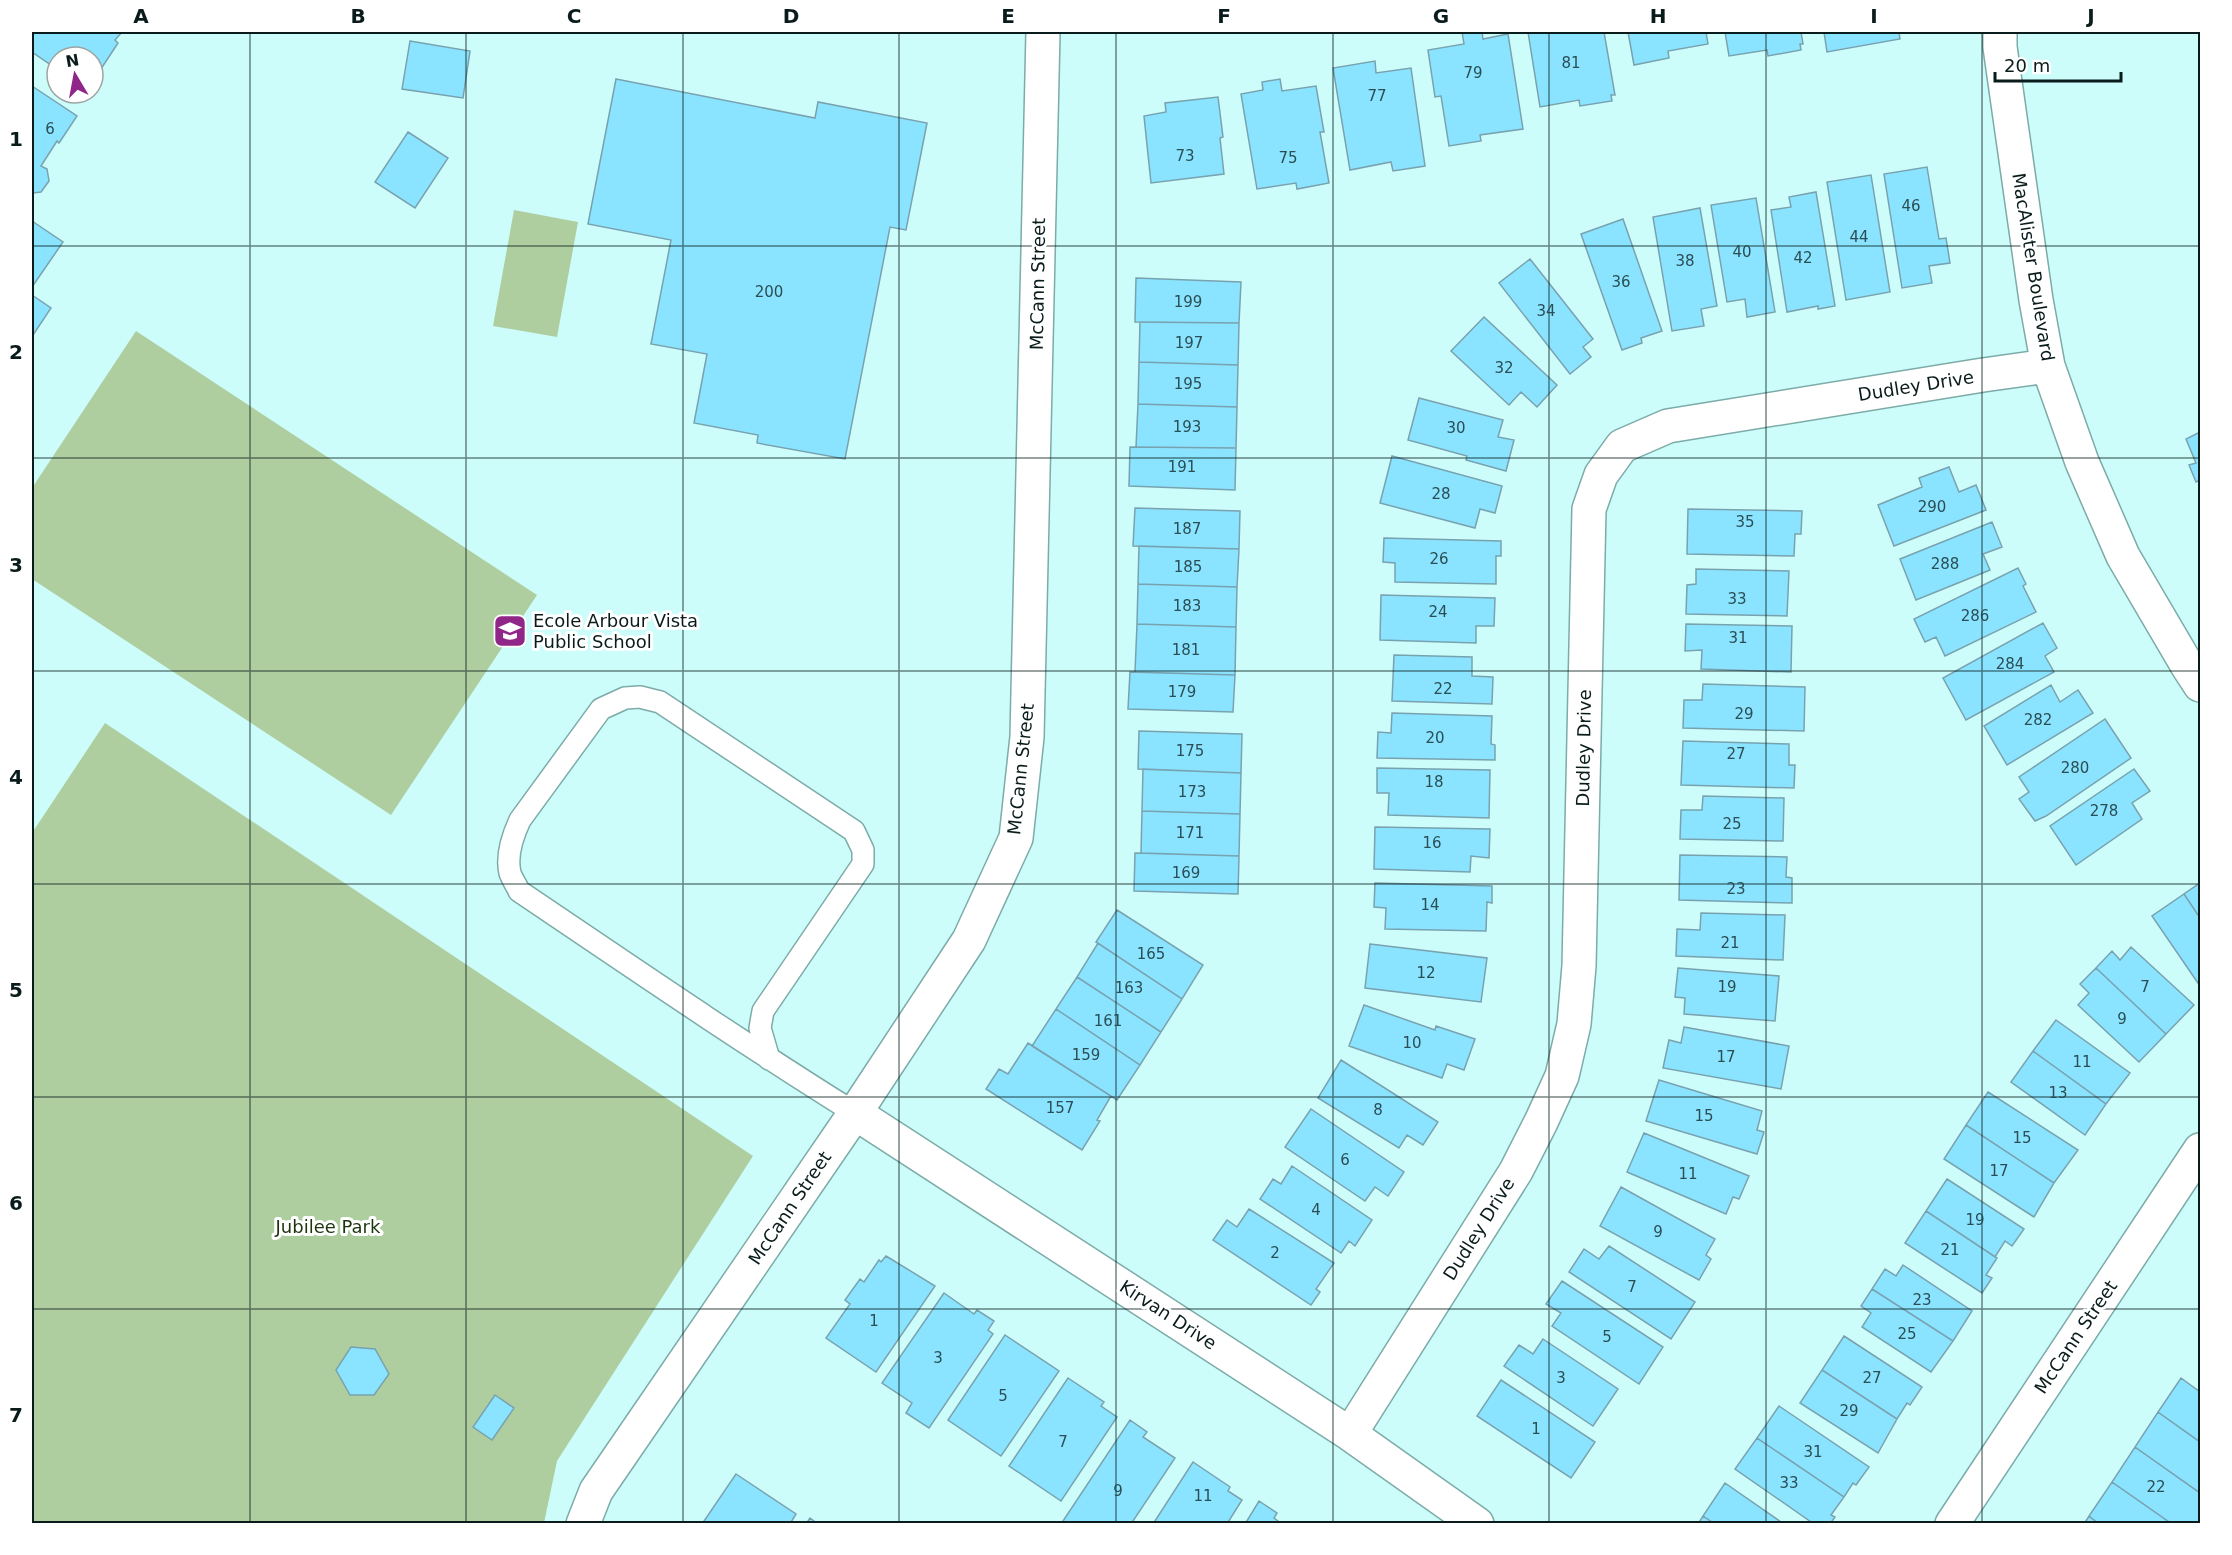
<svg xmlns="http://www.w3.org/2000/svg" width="2232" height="1555" font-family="'DejaVu Sans',sans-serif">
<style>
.green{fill:#aecea0}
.building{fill:#8be4ff;stroke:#78a2af;stroke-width:1.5}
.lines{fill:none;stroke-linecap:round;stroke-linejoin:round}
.service-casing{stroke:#7caba8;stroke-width:24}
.minor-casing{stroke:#7caba8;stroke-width:36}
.service{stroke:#fff;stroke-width:21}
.minor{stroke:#fff;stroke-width:33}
.grid{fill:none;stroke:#091c1b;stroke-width:1.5;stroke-opacity:0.55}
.labels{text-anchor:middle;stroke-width:6;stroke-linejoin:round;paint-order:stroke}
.number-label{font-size:15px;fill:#2a4e54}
.street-label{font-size:18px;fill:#091c1b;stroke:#fff}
.poi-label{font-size:18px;fill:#091c1b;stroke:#fff;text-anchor:start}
.park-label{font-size:18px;fill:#1c360c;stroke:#fff}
.neatline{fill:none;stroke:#091c1b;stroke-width:2}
.grid-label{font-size:20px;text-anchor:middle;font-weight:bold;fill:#091c1b}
</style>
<rect width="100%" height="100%" fill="#cdfdfa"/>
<!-- green -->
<path class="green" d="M514 210 578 222 557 337 493 326Z
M136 331 537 595 391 815 32 579V488Z
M105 723 753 1156 557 1461 544 1523 32 1524V833Z"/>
<!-- building -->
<path class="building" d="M32 32H122L115 40 118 43 99 72 96 70 93 74V57H57V69L32 52Z
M1462 32H1482L1483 39 1508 34 1523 129 1480 135 1481 141 1449 146 1441 96 1435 97 1428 50 1464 44Z
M1528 32H1604L1615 95H1611L1612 101 1580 106 1579 100 1540 107Z
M1628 32H1706L1708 44 1668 51 1669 58 1634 65Z
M1725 32H1801L1803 44H1800L1801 50 1768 56 1767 50 1729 56Z
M1824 32H1899L1900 39 1827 52Z
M410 41 470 51 463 98 402 89Z
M1375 61 1376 73 1411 68 1425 166 1393 171 1391 162 1350 170 1333 68Z
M616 79 815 118 818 102 927 123 906 230 890 227 845 459 757 443 758 435 694 423 707 354 651 344 671 240 588 224Z
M1280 79 1282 91 1316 86 1324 132H1320L1329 183 1297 189 1296 183 1257 189 1241 94 1263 90 1262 82Z
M32 86 77 116 59 143 57 141 41 166 47 169 49 181 41 192 33 193 32 192Z
M1218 97 1223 137 1220 138 1224 174 1151 183 1144 116 1166 112 1165 103Z
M408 132 448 158 415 208 375 182Z
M1927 167 1939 239 1946 238 1950 263 1929 266 1932 283 1902 288 1884 174Z
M1871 175 1890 292 1846 300 1827 182Z
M1816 192 1835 306 1818 309V306L1787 312 1771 210 1791 207 1789 197Z
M1756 198 1775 312 1747 317 1745 299 1727 302 1711 205Z
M1700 208 1717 306 1701 309 1704 326 1672 331 1653 217Z
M1623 219 1662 331 1641 338 1642 343 1622 350 1581 234Z
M32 221 63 242 32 287Z
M1530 259 1593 339 1583 347 1591 357 1570 374 1499 283Z
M1136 278 1241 282 1239 323 1135 322Z
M32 295 51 308 33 335 32 334Z
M1484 317 1557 385 1537 407 1521 392 1509 405 1451 351Z
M1140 322 1239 323 1238 365 1139 362Z
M1139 362 1238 365 1237 407 1138 404Z
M1419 398 1503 420 1498 437 1514 440 1506 471 1466 460 1467 456 1408 440Z
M1138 404 1237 407 1236 448 1136 447Z
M2200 432V480L2196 482 2189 465 2196 463 2186 439Z
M1130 447 1236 448 1235 490 1129 486Z
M1392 456 1502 486 1495 513 1480 509 1475 528 1380 503Z
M1949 467 1959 492 1976 485 1986 510 1894 546 1878 505 1922 487 1919 478Z
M1135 508 1240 511 1239 549 1133 546Z
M1688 509 1802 511 1801 534H1795L1794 556 1687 554Z
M1992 522 2002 547 1983 554 1990 570 1916 600 1900 559Z
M1384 538 1501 541V556H1496V584L1395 582V563L1383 562Z
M1139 546 1239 549 1237 587 1138 584Z
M2018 568 2026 584 2023 586 2036 612 1945 656 1936 637 1925 642 1914 619Z
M1696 569 1789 571 1787 616 1686 614 1687 585 1696 584Z
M1138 584 1237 587 1236 627 1137 624Z
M1381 595 1495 598 1494 626H1476V643L1380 640Z
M2043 623 2057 648 2045 656 2054 672 1966 720 1943 678Z
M1137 624 1236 627 1235 675 1135 672Z
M1686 624 1792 626 1791 672 1701 669 1702 650 1685 651Z
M1394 655 1472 657V676L1493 677 1492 704 1392 701Z
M1130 672 1235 675 1233 712 1128 709Z
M1703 684 1805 687 1804 731 1683 728 1684 700H1702Z
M2051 685 2060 702 2078 690 2093 713 2007 765 1984 726Z
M1392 713 1492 716 1491 744 1495 745V760L1377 758 1378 732 1391 733Z
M2105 719 2131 758 2046 816 2035 821 2019 799 2029 792 2019 777Z
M1139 731 1242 734 1241 773 1138 769Z
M1683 741 1789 744V765H1795L1794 788 1681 785Z
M1377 768 1490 770 1489 818 1388 815 1389 793H1377Z
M1143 769 1241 773 1240 814 1142 811Z
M2134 769 2150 791 2132 803 2142 819 2076 865 2050 826Z
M1703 796 1784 798 1783 841 1680 839 1681 810H1702Z
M1142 811 1240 814 1239 856 1141 853Z
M1375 827 1490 829 1489 858 1471 856 1470 872 1374 869Z
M1135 853 1239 856 1238 894 1134 891Z
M1680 855 1787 857 1786 877 1792 878V903L1679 900Z
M1375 883 1492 886V903L1487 902 1486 931 1385 929 1386 908 1374 907Z
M2200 883V918L2184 894Z
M2184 894 2200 918V986L2152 916Z
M1117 910 1203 965 1182 999 1096 942Z
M1701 913 1785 915 1783 960 1676 956 1677 929 1700 930Z
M1098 943 1182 999 1161 1032 1077 977Z
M1370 944 1487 958 1481 1002 1365 988Z
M2131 947 2194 1005 2166 1034 2096 968 2112 951 2120 960Z
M1678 968 1779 976 1775 1021 1684 1014 1685 998 1675 997Z
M2096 968 2166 1034 2139 1062 2078 1005 2089 993 2080 984Z
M1077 977 1161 1032 1140 1065 1056 1009Z
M1364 1005 1435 1030 1436 1026 1475 1039 1464 1070 1447 1064 1442 1078 1349 1046Z
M1056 1009 1140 1065 1117 1100 1032 1046Z
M2056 1020 2130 1073 2106 1104 2033 1051Z
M1684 1027 1789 1046 1781 1089 1663 1068 1669 1040 1681 1043Z
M1028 1043 1111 1096 1097 1120 1100 1121 1082 1150 986 1089 999 1069 1008 1074Z
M2033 1051 2106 1104 2085 1135 2011 1082Z
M1341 1060 1438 1122 1423 1145 1407 1135 1399 1148 1318 1098Z
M1659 1080 1762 1111 1757 1130 1764 1132 1757 1154 1646 1121Z
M1988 1092 2078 1150 2054 1183 1966 1125Z
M1311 1109 1404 1172 1388 1196 1375 1187 1365 1201 1285 1147Z
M1966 1125 2054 1183 2034 1217 1944 1159Z
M1644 1133 1749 1176 1739 1199 1733 1197 1726 1214 1627 1172Z
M1292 1166 1372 1220 1355 1246 1349 1241 1341 1253 1260 1199 1273 1179 1281 1184Z
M1947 1179 2024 1229 2012 1246 2005 1241 1995 1257 1926 1211Z
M1621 1187 1715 1239 1706 1255 1711 1259 1699 1280 1600 1226Z
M1249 1209 1334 1263 1316 1289 1320 1292 1311 1305 1213 1240 1227 1220 1237 1227Z
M1926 1211 1997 1258 1986 1275 1992 1278 1982 1293 1905 1243Z
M1609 1246 1695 1302 1671 1339 1569 1272 1584 1249 1599 1259Z
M886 1256 935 1286 876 1372 826 1338 850 1304 845 1300 860 1279 864 1282 879 1260 881 1262Z
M1903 1265 1972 1311 1953 1341 1872 1289 1885 1269 1896 1276Z
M1562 1281 1663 1347 1639 1384 1552 1326 1561 1313 1546 1304Z
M1872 1289 1953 1341 1931 1372 1862 1327 1871 1313 1861 1306Z
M944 1293 974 1314 977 1310 994 1321 988 1330 993 1334 929 1428 906 1413 912 1403 882 1383Z
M1005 1335 1059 1371 1001 1456 948 1420Z
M1844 1336 1922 1387 1910 1405 1907 1403 1897 1419 1822 1370Z
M1543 1339 1618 1389 1593 1426 1504 1366 1519 1345 1533 1354Z
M351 1347 375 1349 389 1374 374 1395H350L336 1370Z
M1822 1370 1897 1419 1878 1453 1800 1403Z
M1068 1378 1104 1402 1101 1406 1117 1417 1061 1501 1009 1466Z
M2181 1378 2200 1392V1442L2158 1412Z
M1501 1380 1595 1442 1571 1478 1477 1416Z
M495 1395 514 1408 492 1440 473 1427Z
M1779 1406 1869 1467 1856 1485 1853 1483 1844 1497 1757 1438Z
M2158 1412 2200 1442V1493L2135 1447Z
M1130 1420 1147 1432 1143 1437 1175 1458 1131 1524H1061Z
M1757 1438 1844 1497 1831 1515 1835 1517 1830 1524H1814L1735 1469Z
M2135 1447 2200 1493V1520L2198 1524H2172L2112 1482Z
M1193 1462 1230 1487 1228 1491 1242 1500 1227 1524H1153Z
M736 1474 796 1514 790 1524H702Z
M2112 1482 2172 1524H2099L2089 1516Z
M1725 1483 1784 1524H1715L1703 1516Z
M1259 1501 1277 1513 1274 1518 1282 1524H1245Z
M1703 1516 1715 1524H1698Z
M2089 1516 2099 1524H2084Z
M810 1518 818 1524H806Z"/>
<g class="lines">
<defs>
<path id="service" d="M769 1059 760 1028 763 1011 863 864V850L854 831 660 702 640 697 625 698 601 709 520 820C513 835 506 856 510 873 512 879 517 886 519 891 630 966 741 1042 855 1113"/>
<path id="minor" d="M2000 32V47L2036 300 2048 366 2082 462 2123 556 2187 665 2200 685
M855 1113 1350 1434 1477 1524
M1350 1434 1516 1171 1541 1122 1562 1076 1574 1024 1579 966 1589 509 1601 475 1622 446 1668 426 1983 375 2048 366
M583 1524 596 1491 855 1113 969 940 1016 838 1027 737 1043 32
M1952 1524 2200 1150"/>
</defs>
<!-- service casing -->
<use href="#service" class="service-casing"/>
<!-- minor casing -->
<use href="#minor" class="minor-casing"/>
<!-- service -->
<use href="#service" class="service"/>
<!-- minor -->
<use href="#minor" class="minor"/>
</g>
<!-- grid -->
<path class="grid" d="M250 32V1524M466 32V1524M683 32V1524M899 32V1524M1116 32V1524M1333 32V1524M1549 32V1524M1766 32V1524M1982 32V1524M32 246H2200M32 458H2200M32 671H2200M32 884H2200M32 1097H2200M32 1309H2200"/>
<!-- icons -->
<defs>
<symbol id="school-square" viewBox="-11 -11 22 22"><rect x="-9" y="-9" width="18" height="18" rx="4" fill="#912689" stroke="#fff"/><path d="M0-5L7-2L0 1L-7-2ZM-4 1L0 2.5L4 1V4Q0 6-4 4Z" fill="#fff"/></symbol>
</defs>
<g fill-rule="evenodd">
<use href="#school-square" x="491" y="612" width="38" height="38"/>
</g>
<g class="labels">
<!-- number labels -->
<g class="number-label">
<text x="1571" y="68">81</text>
<text x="1473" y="78">79</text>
<text x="1377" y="101">77</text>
<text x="50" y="134">6</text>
<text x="1185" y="161">73</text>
<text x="1288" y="163">75</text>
<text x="1911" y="211">46</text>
<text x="1859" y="242">44</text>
<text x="1742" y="257">40</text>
<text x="1803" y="263">42</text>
<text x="1685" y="266">38</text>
<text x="1621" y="287">36</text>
<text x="769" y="297">200</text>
<text x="1188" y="307">199</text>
<text x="1546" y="316">34</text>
<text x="1189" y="348">197</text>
<text x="1504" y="373">32</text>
<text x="1188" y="389">195</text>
<text x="1187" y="432">193</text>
<text x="1456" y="433">30</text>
<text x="1182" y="472">191</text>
<text x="1441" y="499">28</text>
<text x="1932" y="512">290</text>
<text x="1745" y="527">35</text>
<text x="1187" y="534">187</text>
<text x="1439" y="564">26</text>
<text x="1945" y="569">288</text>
<text x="1188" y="572">185</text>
<text x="1737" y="604">33</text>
<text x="1187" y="611">183</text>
<text x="1438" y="617">24</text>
<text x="1975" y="621">286</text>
<text x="1738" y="643">31</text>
<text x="1186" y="655">181</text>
<text x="2010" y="669">284</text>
<text x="1443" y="694">22</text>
<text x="1182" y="697">179</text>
<text x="1744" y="719">29</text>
<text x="2038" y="725">282</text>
<text x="1435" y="743">20</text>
<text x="1190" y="756">175</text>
<text x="1736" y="759">27</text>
<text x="2075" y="773">280</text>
<text x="1434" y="787">18</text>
<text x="1192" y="797">173</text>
<text x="2104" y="816">278</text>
<text x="1732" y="829">25</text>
<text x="1190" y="838">171</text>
<text x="1432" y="848">16</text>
<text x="1186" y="878">169</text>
<text x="1736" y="894">23</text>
<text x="1430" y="910">14</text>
<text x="1730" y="948">21</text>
<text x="1151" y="959">165</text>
<text x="1426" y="978">12</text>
<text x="1727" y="992">19</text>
<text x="2145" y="992">7</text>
<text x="1129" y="993">163</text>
<text x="2122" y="1024">9</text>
<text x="1108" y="1026">161</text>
<text x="1412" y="1048">10</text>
<text x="1086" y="1060">159</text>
<text x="1726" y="1062">17</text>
<text x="2082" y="1067">11</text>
<text x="2058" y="1098">13</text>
<text x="1060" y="1113">157</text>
<text x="1378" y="1115">8</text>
<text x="1704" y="1121">15</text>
<text x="2022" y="1143">15</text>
<text x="1345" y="1165">6</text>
<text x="1999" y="1176">17</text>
<text x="1688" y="1179">11</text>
<text x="1316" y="1215">4</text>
<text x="1975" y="1225">19</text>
<text x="1658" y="1237">9</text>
<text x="1950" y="1255">21</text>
<text x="1275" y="1258">2</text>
<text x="1632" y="1292">7</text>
<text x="1922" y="1305">23</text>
<text x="874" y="1326">1</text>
<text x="1907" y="1339">25</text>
<text x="1607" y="1342">5</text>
<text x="938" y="1363">3</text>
<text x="1561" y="1383">3</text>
<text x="1872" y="1383">27</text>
<text x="1003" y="1401">5</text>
<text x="1849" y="1416">29</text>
<text x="1536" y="1434">1</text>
<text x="1063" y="1447">7</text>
<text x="1813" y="1457">31</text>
<text x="1789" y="1488">33</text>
<text x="2156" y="1492">22</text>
<text x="1118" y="1496">9</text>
<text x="1203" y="1501">11</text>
</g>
<!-- street labels -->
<g class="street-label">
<text transform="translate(2033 267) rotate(81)" y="6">MacAlister Boulevard</text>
<text transform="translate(1038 284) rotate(-89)" y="6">McCann Street</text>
<text transform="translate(1916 386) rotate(-9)" y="6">Dudley Drive</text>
<text transform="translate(1584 748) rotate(-89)" y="6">Dudley Drive</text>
<text transform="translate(1021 769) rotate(-84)" y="6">McCann Street</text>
<text transform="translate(790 1208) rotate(-56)" y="6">McCann Street</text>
<text transform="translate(1479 1229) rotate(-58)" y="6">Dudley Drive</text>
<text transform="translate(1168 1315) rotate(33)" y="6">Kirvan Drive</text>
<text transform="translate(2076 1337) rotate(-56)" y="6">McCann Street</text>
</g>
<!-- poi labels -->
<g class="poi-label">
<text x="533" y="627">Ecole Arbour Vista<tspan x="533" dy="21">Public School</tspan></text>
</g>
<!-- park labels -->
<g class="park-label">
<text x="328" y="1233">Jubilee Park</text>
</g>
</g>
<!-- border -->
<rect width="2232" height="1555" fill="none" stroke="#ffffff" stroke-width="66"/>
<!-- north arrow -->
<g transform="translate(75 75) rotate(350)"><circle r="28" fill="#ffffff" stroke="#9da4a4" stroke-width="1.5"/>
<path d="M0-4.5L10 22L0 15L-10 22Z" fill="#912689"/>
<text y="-9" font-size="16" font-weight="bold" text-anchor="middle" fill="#091c1b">N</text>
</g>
<!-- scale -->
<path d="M1995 72v9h126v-9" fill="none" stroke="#091c1b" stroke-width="3"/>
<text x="2004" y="72" font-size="18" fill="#091c1b" stroke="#ffffff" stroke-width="4.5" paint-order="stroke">20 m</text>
<rect x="33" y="33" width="2166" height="1489" class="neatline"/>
<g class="grid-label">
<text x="141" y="23">A</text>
<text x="358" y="23">B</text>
<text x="574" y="23">C</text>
<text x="791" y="23">D</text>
<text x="1008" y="23">E</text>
<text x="1224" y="23">F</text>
<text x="1441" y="23">G</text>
<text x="1658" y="23">H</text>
<text x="1874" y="23">I</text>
<text x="2091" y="23">J</text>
<text x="16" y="146">1</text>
<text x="16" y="359">2</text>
<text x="16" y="572">3</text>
<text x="16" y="784">4</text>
<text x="16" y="997">5</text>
<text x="16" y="1210">6</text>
<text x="16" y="1422">7</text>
</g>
</svg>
